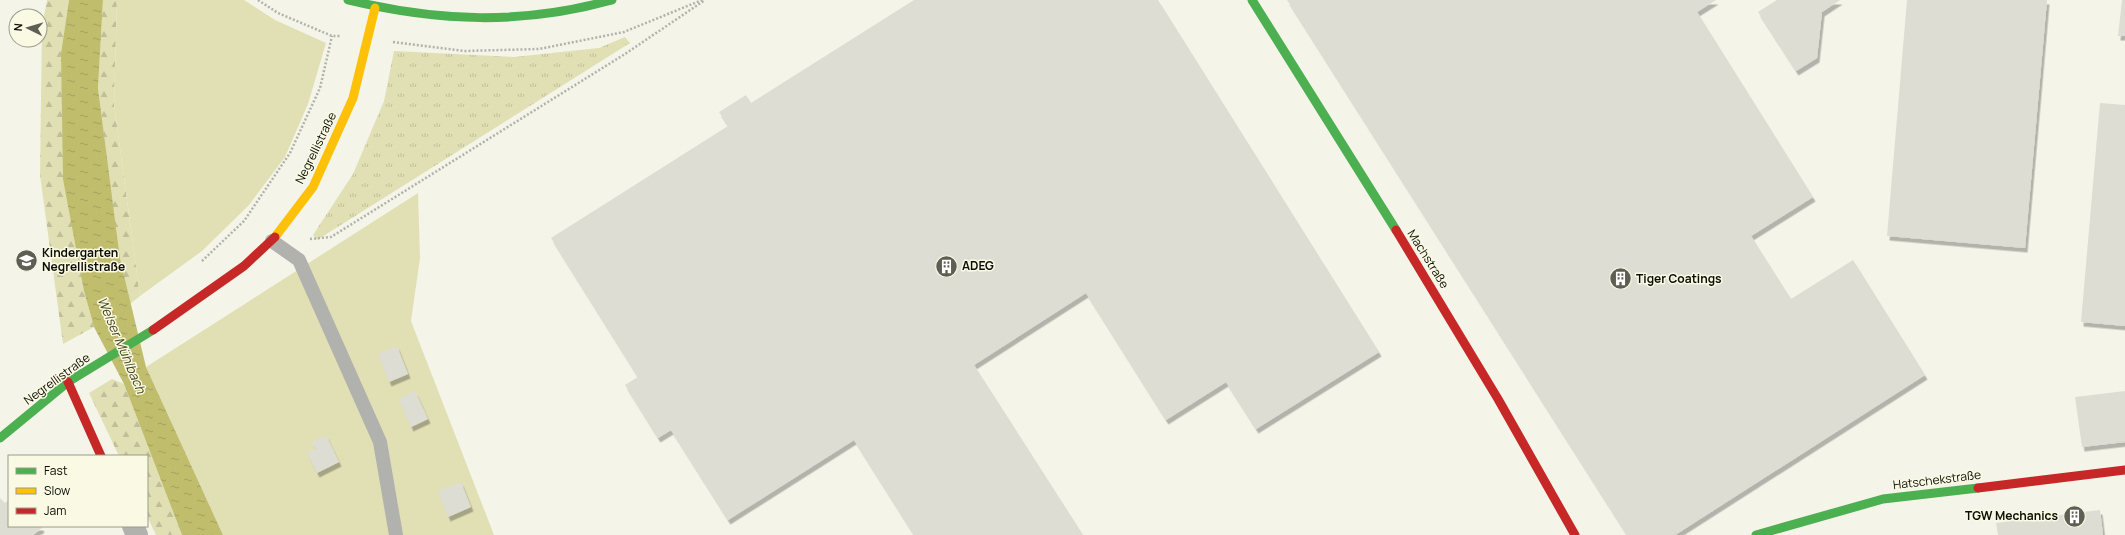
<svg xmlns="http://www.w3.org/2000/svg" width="2125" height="535" font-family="Manrope,sans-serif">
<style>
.grass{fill:url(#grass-tufts)}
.forest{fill:url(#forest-firs)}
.green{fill:#e1e0b4}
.water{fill:url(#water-ripples)}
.building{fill:#ddddd4;filter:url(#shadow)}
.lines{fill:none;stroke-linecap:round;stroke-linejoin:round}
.path{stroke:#b2b2ad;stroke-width:2.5;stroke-dasharray:2 2;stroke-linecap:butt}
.lane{stroke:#b1b1ad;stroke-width:14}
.street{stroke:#b1b1ad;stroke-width:22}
.fast{stroke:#4caf50;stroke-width:9}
.slow{stroke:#ffc107;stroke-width:9}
.jam{stroke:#c62828;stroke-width:9}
.labels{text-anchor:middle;stroke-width:3;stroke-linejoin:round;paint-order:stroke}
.street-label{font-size:12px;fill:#0d0d06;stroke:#f9f9e4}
.poi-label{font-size:12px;font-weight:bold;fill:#0d0d06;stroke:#f9f9e4;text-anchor:start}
.water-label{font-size:13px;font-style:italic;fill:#424014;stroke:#f9f9e4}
</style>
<defs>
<pattern id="grass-tufts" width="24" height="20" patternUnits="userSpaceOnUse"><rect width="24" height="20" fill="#e1e0b4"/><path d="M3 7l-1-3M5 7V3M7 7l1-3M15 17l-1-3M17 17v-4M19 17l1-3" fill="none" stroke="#c0bf99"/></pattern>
<pattern id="forest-firs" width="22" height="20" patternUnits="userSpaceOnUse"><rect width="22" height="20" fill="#e1e0b4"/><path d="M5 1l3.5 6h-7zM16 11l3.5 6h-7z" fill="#c0bf99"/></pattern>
<pattern id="water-ripples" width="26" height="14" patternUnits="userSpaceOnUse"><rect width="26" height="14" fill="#c0bd6d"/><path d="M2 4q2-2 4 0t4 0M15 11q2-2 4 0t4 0" fill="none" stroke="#a4a15d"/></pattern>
<filter id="shadow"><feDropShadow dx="2.5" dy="4.5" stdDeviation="0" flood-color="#0004"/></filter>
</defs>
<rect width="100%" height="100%" fill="#f4f4e9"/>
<!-- grass -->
<path class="grass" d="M625 37 630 43 317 240 313 235 353 174 384 101 394 51 514 57 599 48Z"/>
<!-- forest -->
<path class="forest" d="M47 0H69L61 53 84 291 94 327 63 344 40 175 42 26Z
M103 0H117L114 104 140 296 130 304 119 259 98 88Z
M112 379 124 384 182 535H156L147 516V456H119L89 393Z"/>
<!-- green -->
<path class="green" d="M117 0H244L275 20 326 43 308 104 285 157 249 205 202 251 140 296 114 104Z
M418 193 420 258 411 321 494 535H223L146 367Z"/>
<!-- water -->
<path class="water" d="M69 0H103L98 88 120 259 146 367 223 535H182L124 384 94 327 84 291 63 179 61 53Z"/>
<!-- building -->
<path class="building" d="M914 0H1158L1379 352 1256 429 1226 382 1166 420 1086 293 974 365 1083 535H914L854 440 728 520 671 430 658 438 625 385 638 377 551 238 728 126 719 112 746 95 751 103Z
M1287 0H1716L1697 12 1813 197 1751 236 1791 299 1853 260 1925 375 1675 535H1627Z
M1777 0H1840L1822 12 1817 58 1796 71 1758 12Z
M1907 0H2047L2025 248 1887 236Z
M2122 0H2125V36H2118Z
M2100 103 2125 105V326L2081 322Z
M397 346 408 374 389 382 378 354Z
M415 391 428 419 411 427 399 399Z
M2125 391V442L2082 447 2075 397Z
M326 435 339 462 317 473 307 453 316 449 312 442Z
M461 482 471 507 448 517 438 491Z
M0 498 5 503 9 500V526H41L42 528 33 535H0Z
M2100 510 2103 535H1998L1996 523Z"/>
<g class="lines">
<!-- path -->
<path class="path" d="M258 0 278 13 332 36H341
M393 42 464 51 539 49 624 32 702 0
M310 239 331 237 625 54 705 0
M202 261 244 221 290 153 320 88 332 36"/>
<!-- lane -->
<path class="lane" d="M272 241 299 260 380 442 396 535"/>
<!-- street -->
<path class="street" d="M133 526 137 535"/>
<!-- fast -->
<path class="fast" d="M348 0C439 22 522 25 612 0
M1252 0 1396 230
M0 438 68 382 153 330
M1756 535 1883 499 1978 488"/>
<!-- slow -->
<path class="slow" d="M275 237 313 187 353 98 375 8"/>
<!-- jam -->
<path class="jam" d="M1396 230 1498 399 1575 535
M153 330 244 266 275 237
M68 382 101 456
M1978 488 2125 470"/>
</g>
<!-- icons -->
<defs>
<symbol id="school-disc" viewBox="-11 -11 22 22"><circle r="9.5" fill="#5e5e55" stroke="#f9f9e4"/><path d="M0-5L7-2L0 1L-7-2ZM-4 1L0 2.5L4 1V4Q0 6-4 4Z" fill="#fff"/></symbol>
<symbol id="building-disc" viewBox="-11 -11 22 22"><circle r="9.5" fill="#5e5e55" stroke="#f9f9e4"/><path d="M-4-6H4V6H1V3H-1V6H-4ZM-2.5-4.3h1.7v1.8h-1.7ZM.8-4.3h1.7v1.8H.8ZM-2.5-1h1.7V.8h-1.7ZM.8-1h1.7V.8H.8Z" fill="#fff"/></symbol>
</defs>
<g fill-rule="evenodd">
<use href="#school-disc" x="14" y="248" width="25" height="25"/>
<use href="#building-disc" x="934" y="254" width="25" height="25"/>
<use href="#building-disc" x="1608" y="266" width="25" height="25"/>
<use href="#building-disc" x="2062" y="504" width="25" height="25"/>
</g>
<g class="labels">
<!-- street labels -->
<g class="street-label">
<text transform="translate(316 148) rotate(-64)" y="4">Negrellistraße</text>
<text transform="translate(1428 259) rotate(58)" y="4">Machstraße</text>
<text transform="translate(57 379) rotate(-36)" y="4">Negrellistraße</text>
<text transform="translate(1937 480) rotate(-7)" y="4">Hatschekstraße</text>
</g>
<!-- poi labels -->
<g class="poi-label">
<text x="42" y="257">Kindergarten<tspan x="42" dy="14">Negrellistraße</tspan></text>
<text x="962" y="270">ADEG</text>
<text x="1636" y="283">Tiger Coatings</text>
<text x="2058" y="520" text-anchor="end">TGW Mechanics</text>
</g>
<!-- water labels -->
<g class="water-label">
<text transform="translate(122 345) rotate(67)" y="5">Welser Mühlbach</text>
</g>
</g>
<!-- legend -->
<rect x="8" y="455" width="140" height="72" fill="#f9f9e4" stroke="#9b9b8b"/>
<rect x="16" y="468" width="20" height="6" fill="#4caf50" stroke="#9b9b8b"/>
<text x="44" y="475" font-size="12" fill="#0d0d06">Fast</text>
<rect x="16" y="488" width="20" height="6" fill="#ffc107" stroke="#9b9b8b"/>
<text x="44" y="495" font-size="12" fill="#0d0d06">Slow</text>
<rect x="16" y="508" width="20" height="6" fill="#c62828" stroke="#9b9b8b"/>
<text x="44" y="515" font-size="12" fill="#0d0d06">Jam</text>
<!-- north arrow -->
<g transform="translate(28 28) rotate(275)"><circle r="19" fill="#f9f9e4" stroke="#9b9b8b"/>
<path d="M0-3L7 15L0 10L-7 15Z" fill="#5e5e55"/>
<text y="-6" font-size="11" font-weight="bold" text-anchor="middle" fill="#0d0d06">N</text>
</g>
</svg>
